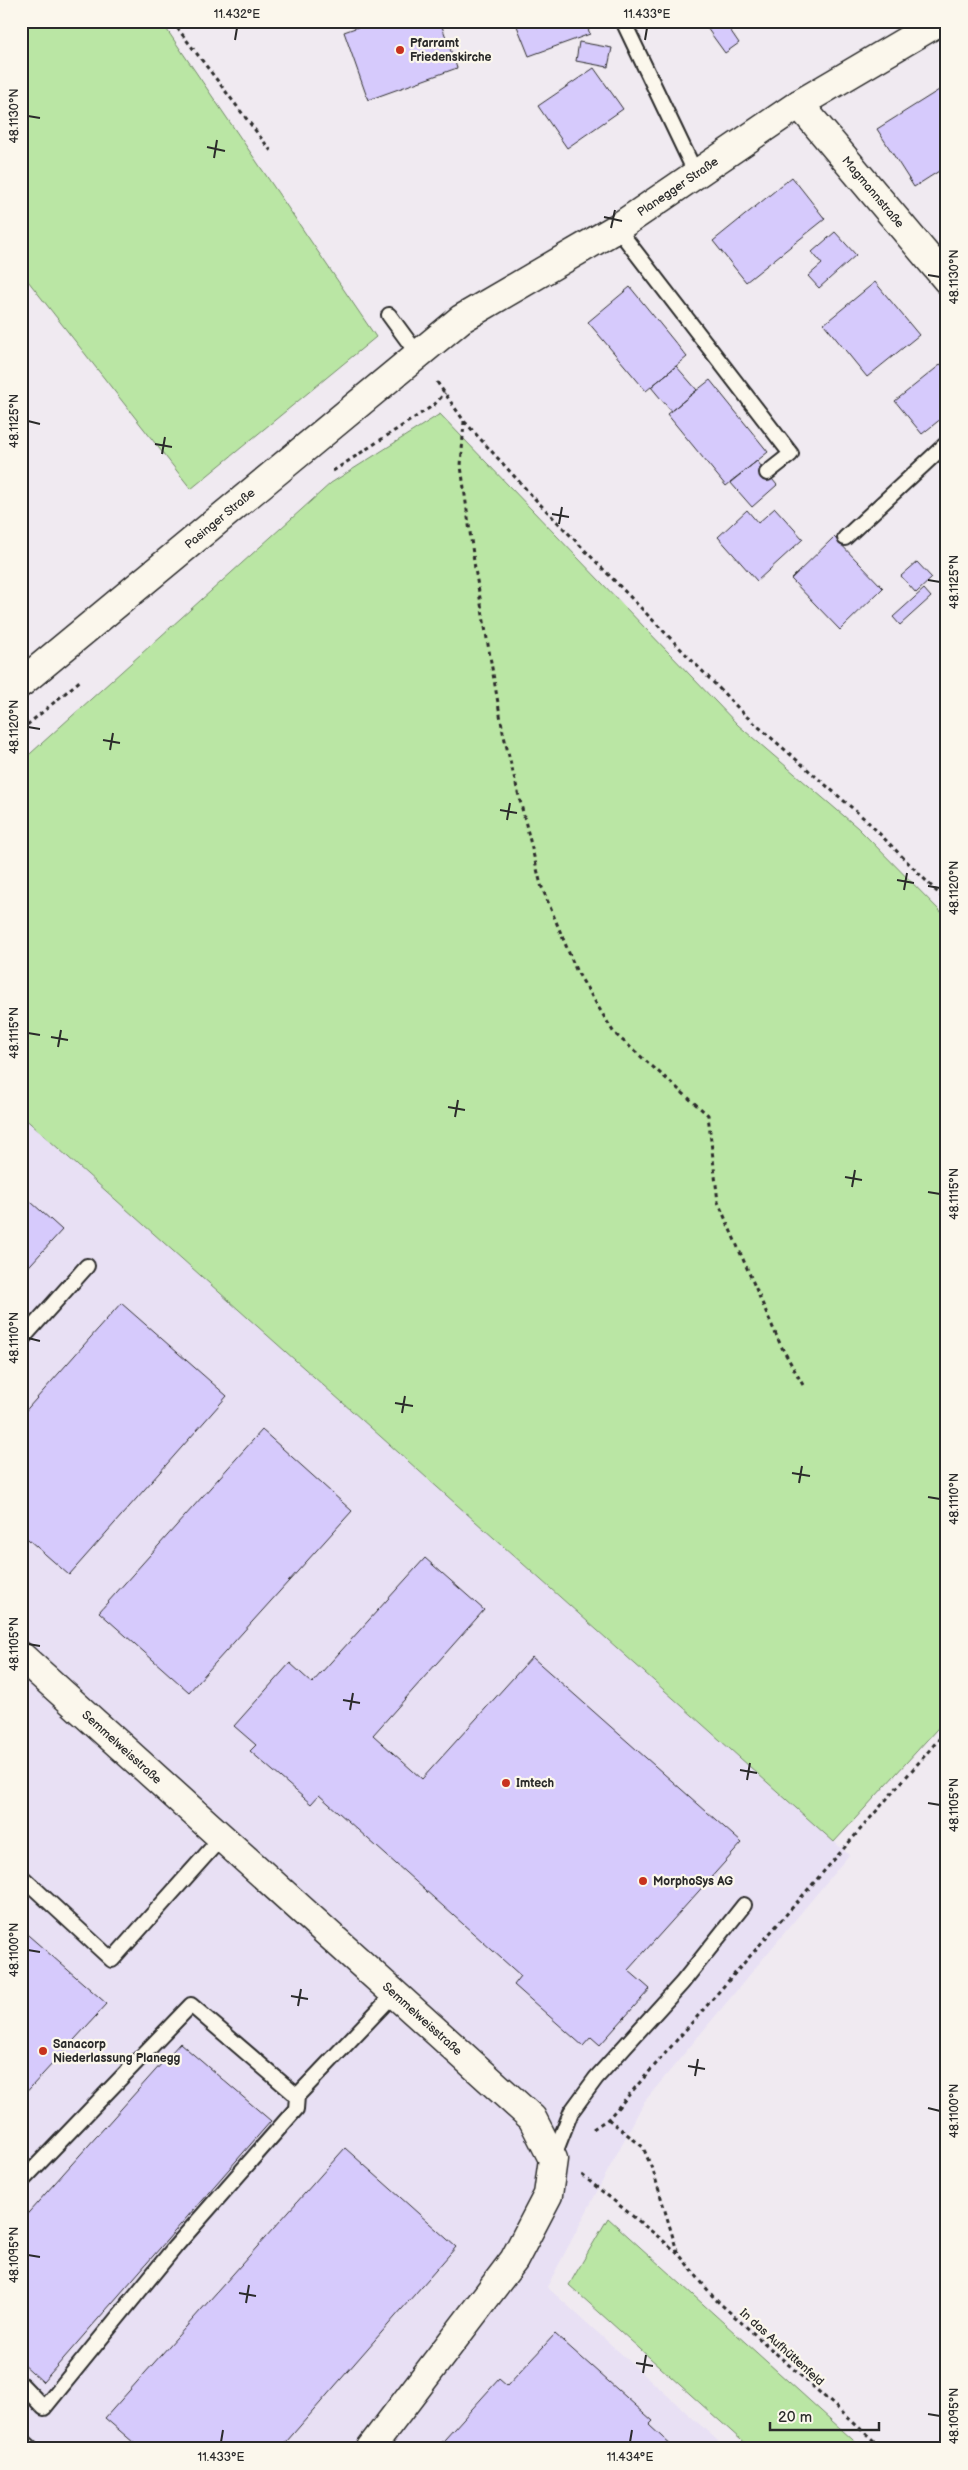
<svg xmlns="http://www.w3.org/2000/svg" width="968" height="2470" font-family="'Balsamiq Sans',sans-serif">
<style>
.built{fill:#e8e0f4}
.green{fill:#bae6a4;stroke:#728868}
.building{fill:#d6cafc;stroke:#2b2b2b}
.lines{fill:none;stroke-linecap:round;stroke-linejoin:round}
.service-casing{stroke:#2b2b2b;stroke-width:18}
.minor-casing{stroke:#2b2b2b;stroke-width:31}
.secondary-casing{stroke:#2b2b2b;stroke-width:31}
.path{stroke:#2b2b2b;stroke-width:3;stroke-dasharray:4 4;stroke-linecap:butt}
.service{stroke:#fbf7ec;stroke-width:14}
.minor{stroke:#fbf7ec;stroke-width:28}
.secondary{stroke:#fbf7ec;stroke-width:28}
.ticks{fill:none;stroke:#2b2b2b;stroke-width:2}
.poi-dot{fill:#c8321e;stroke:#fbf7ec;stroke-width:2}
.labels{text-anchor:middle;stroke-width:4.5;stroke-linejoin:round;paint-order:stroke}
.poi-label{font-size:12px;font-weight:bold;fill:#2b2b2b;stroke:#fbf7ec;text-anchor:start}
.street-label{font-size:12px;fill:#2b2b2b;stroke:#fbf7ec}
.neatline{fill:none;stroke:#2b2b2b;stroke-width:2}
.ticks-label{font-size:12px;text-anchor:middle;fill:#2b2b2b}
</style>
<rect width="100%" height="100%" fill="#f0eaf1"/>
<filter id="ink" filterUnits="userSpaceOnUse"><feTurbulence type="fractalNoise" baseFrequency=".02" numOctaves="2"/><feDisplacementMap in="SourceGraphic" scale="10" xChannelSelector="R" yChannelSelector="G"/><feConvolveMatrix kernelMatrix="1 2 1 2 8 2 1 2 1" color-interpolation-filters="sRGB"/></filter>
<g filter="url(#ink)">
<!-- built -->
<path class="built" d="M21 1115 849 1855 644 2102 547 2287 727 2449H21Z"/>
<!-- green -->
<path class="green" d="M21 21H161L376 337 191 489 21 272Z
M440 414 738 725 858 828 947 918V1718L834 1842 21 1115V762L331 483Z
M608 2218 863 2449H751L569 2285Z"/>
<!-- building -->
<path class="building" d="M375 21H440L457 68 368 100 344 32Z
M515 21H585L590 34 529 56Z
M667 21H681L669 26Z
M717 21H724L739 43 725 53 707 28Z
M579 42 612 48 608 67 576 61Z
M594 68 623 109 567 148 538 106Z
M947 85V166L914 187 877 129Z
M792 177 825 219 746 282 713 241Z
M835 232 856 255 819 288 808 276 822 264 812 252Z
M875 282 919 335 867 377 824 324Z
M630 287 687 357 646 391 588 322Z
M945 361 947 414 922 434 895 401Z
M676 366 697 390 671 411 651 387Z
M710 380 768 452 726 486 667 414Z
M757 461 777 485 752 507 730 482Z
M775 508 803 539 757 581 718 537 747 510 758 523Z
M834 537 883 588 840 630 791 579Z
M917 562 932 578 916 593 901 576Z
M924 589 931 597 900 625 893 617Z
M21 1193 62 1230 21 1275Z
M121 1303 227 1396 69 1575 21 1533V1416Z
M262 1430 352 1511 189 1692 99 1612Z
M425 1558 484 1610 373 1735 422 1779 532 1657 742 1843 628 1970 650 1989 600 2045 591 2037 583 2046 514 1985 521 1976 319 1795 311 1804 250 1751 256 1745 234 1726 290 1663 312 1683Z
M21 1929 107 2004 21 2098Z
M180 2043 271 2121 43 2382 21 2362V2221Z
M345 2148 456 2247 280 2449H141L105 2418Z
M555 2334 653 2421 649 2425 675 2449H436L499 2379 507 2386Z"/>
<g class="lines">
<defs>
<path id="service" d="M623 21 696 174
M617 228 791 454 767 473
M389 315 419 356
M845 538 947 443
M21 1340 87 1266
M21 1876 112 1960 221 1838
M553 2158 571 2112 596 2078 682 1983 744 1905
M21 2182 191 2005 297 2096
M21 2384 44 2408 175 2247 296 2109 297 2096 394 1994
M21 2439 32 2449"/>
<g id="minor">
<path id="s1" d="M799 104 947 280"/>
<path id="s2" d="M21 1656 532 2118 553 2159 548 2195 514 2260 370 2449"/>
</g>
<g id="secondary">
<path id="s3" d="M21 683 461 319 617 228 799 104 940 21"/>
</g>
</defs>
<!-- service casing -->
<use href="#service" class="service-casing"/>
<!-- minor casing -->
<use href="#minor" class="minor-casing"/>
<!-- secondary casing -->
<use href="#secondary" class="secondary-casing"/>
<!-- path -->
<path class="path" d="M172 21 271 151
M437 382 464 421 535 499 746 716 866 820 947 902
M464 421 461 466 475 569 503 732 541 885 576 970 614 1033 708 1115 718 1202 781 1346 803 1385
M333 471 434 405 445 393
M21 730 82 679
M608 2119 643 2147 654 2174 677 2251
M593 2129 608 2119 947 1730
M582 2175 677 2252 715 2299 883 2449"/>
<!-- service -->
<use href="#service" class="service"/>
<!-- minor -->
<use href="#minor" class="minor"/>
<!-- secondary -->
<use href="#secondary" class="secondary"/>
</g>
</g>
<!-- ticks -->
<path class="ticks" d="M235 40 237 28M645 40 647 28M28 116 40 118M207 147 225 151M214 158 217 140M604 217 622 221M611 228 615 210M928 275 940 277M28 421 40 424M155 444 172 447M162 454 165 437M552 514 569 517M559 524 562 507M928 580 940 582M28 727 40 729M103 740 120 743M110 750 113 733M500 810 517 813M507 820 510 803M897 880 914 883M928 886 940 888M904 890 907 873M28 1033 40 1035M51 1037 68 1040M58 1047 61 1030M448 1107 465 1110M455 1117 458 1100M845 1177 862 1180M852 1187 855 1170M928 1192 940 1194M28 1338 40 1341M395 1403 413 1406M402 1413 405 1396M792 1473 810 1476M799 1483 802 1466M928 1497 940 1499M28 1644 40 1646M343 1700 360 1703M350 1710 353 1693M740 1770 757 1773M747 1780 750 1763M928 1803 940 1805M28 1950 40 1952M291 1996 308 1999M298 2006 301 1989M688 2066 705 2069M695 2076 698 2059M928 2108 940 2111M28 2255 40 2257M239 2293 256 2296M246 2303 249 2285M636 2363 653 2366M643 2373 646 2355M928 2414 940 2416M221 2442 223 2430M630 2442 632 2430"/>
<!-- markers -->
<g class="poi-dot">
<circle cx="400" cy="50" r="5"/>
<circle cx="506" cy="1783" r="5"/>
<circle cx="643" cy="1881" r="5"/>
<circle cx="43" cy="2051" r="5"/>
</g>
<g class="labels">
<!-- poi labels -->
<g class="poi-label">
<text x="410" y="47">Pfarramt<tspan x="410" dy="14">Friedenskirche</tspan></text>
<text x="516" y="1787">Imtech</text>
<text x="653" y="1885">MorphoSys AG</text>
<text x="53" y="2048">Sanacorp<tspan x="53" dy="14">Niederlassung Planegg</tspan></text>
</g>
<!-- street labels -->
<g class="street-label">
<text dy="4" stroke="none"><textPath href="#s3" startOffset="825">Planegger Straße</textPath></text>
<text dy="4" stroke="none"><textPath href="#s1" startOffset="115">Magmannstraße</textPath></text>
<text dy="4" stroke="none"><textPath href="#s3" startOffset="258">Pasinger Straße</textPath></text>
<text dy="4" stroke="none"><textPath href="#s2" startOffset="136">Semmelweisstraße</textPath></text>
<text dy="4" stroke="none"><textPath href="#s2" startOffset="541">Semmelweisstraße</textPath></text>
<text transform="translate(782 2347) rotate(42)" y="4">In das Aufhüttenfeld</text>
</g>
</g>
<!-- margin -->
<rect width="968" height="2470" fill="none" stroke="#fbf7ec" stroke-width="55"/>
<!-- scale -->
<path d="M770 2422v8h109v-8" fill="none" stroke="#2b2b2b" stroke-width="2.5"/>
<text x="778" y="2422" font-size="15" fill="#2b2b2b" stroke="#fbf7ec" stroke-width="4" paint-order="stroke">20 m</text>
<rect x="28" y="28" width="912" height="2414" class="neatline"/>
<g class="ticks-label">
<text x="237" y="18">11.432°E</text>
<text x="647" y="18">11.433°E</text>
<text transform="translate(14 116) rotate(-90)" y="4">48.1130°N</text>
<text transform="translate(954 277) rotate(-90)" y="4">48.1130°N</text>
<text transform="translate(14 421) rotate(-90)" y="4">48.1125°N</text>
<text transform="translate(954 582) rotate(-90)" y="4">48.1125°N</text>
<text transform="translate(14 727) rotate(-90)" y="4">48.1120°N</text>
<text transform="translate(954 888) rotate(-90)" y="4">48.1120°N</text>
<text transform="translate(14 1033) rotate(-90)" y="4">48.1115°N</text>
<text transform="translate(954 1194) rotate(-90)" y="4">48.1115°N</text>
<text transform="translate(14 1338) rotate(-90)" y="4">48.1110°N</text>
<text transform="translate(954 1499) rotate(-90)" y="4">48.1110°N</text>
<text transform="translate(14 1644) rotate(-90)" y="4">48.1105°N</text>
<text transform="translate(954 1805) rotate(-90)" y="4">48.1105°N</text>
<text transform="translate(14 1950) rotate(-90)" y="4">48.1100°N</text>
<text transform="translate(954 2111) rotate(-90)" y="4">48.1100°N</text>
<text transform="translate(14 2255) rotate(-90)" y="4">48.1095°N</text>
<text transform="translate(954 2416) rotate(-90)" y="4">48.1095°N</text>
<text x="221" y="2461">11.433°E</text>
<text x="630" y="2461">11.434°E</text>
</g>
</svg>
